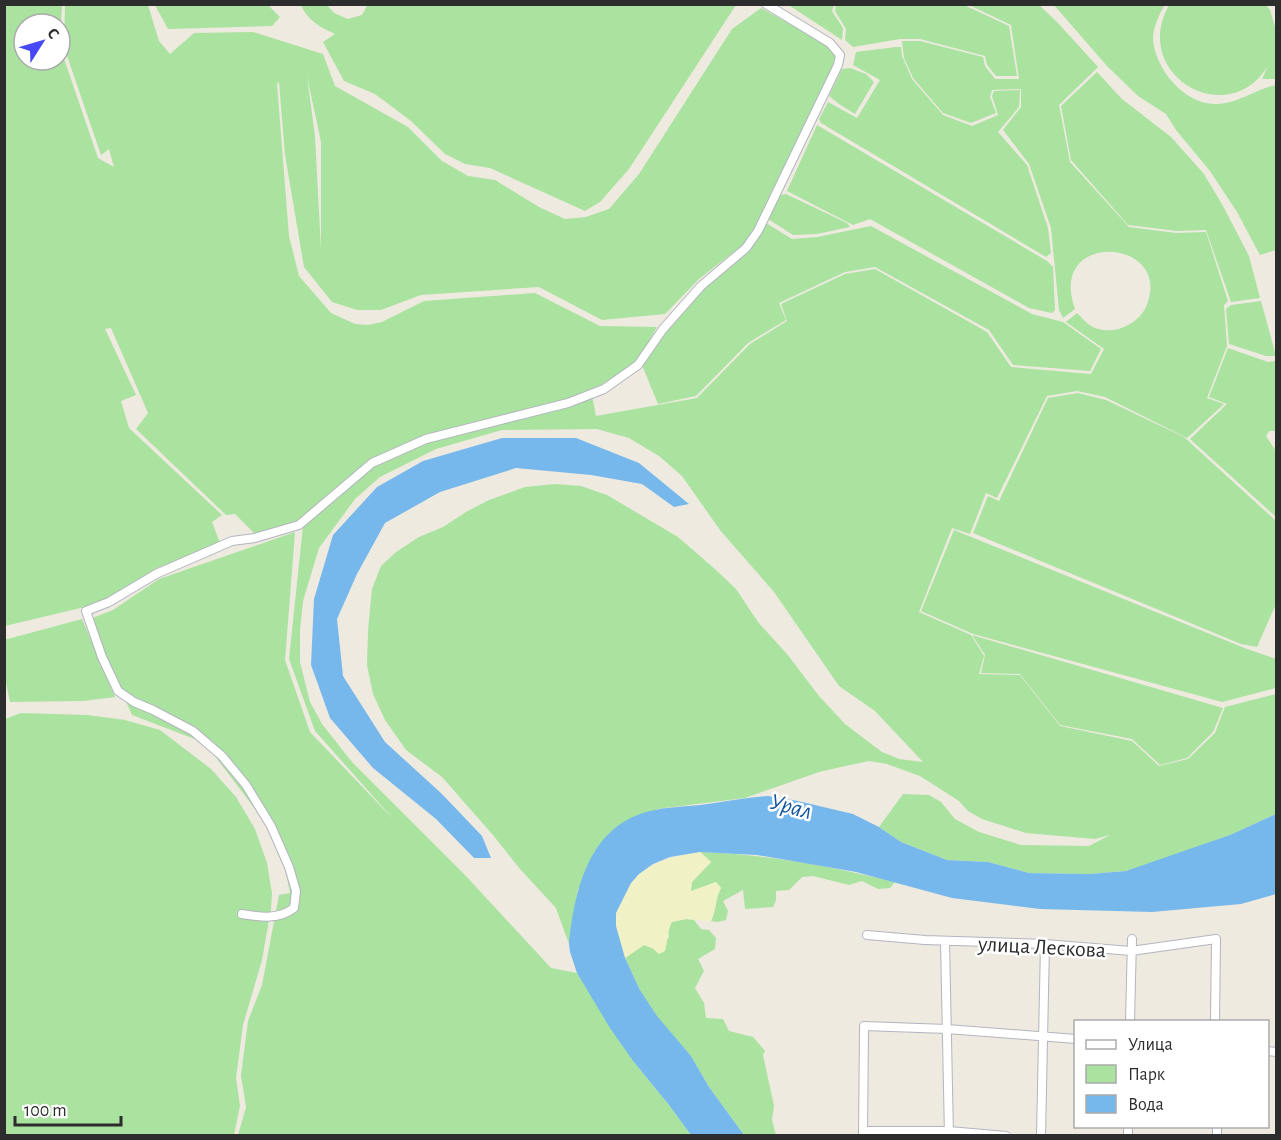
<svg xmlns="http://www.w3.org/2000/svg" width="1281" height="1140" font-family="'Alegreya Sans',sans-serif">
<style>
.green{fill:#aae29f;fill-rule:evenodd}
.sand{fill:#f0f1c5}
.water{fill:#77b8ec}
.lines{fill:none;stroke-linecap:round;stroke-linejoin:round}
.street-casing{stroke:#b3b4c0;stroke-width:10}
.street{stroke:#fff;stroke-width:8}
.labels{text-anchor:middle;stroke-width:5;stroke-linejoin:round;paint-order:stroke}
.street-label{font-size:22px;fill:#2d2d2d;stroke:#fff}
.water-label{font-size:24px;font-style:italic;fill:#12549c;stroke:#fff}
</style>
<rect width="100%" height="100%" fill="#eeeae0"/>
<!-- green -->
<path class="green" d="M368 4H736V5L629 169 600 202 585 211 490 168 465 164 445 154 411 121 375 94 344 81 323 42 335 34C321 28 306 19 301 5H327L334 13 348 19 362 15Z
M787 4 834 5 832 11 843 28 842 40Z
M4 5H62L60 42V24H24V60H60V47L98 158 114 167 109 149 101 155 64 47 65 5H148L159 41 170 54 194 33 253 32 323 54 335 86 408 127 442 161 468 176 495 180 539 207 565 219 586 217 609 209 639 174 732 29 761 8 831 47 838 61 759 226 744 244 699 279 665 314 602 320 539 287 421 295 381 310H357L332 302 304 267 285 155 279 82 277 84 289 236 299 276 331 313 355 324 368 325 382 322 424 301 535 293 600 326 657 327 635 366 575 399 427 437 372 459 299 524 259 538 235 514 226 515 136 429 148 413 111 328 105 329 136 395 121 401 129 428 222 515 212 522 220 543 155 569 112 598 89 606 5 626ZM307 76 321 142V250L315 136Z
M155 5H268L280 17 272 26 168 29Z
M836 5H964L1009 26 1017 76H996L987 65 985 56 920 39H900L853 47 845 40 846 29 835 11Z
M969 5H1039L1057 22 1098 67 1059 105 1070 162 1129 227 1176 233 1206 232 1228 301 1224 305 1227 346 1207 398 1224 404 1187 438 1105 397 1077 391 1047 396 997 498 986 493 970 534 952 528 919 612 971 635 984 656 979 674 1020 675 1060 726 1132 741 1159 766 1188 759 1215 733 1225 707 1276 694V814L1230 835 1144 866 1125 871 1089 874 1029 873 988 862 947 860 901 842 879 827 903 794 929 795 941 802 955 819 979 832 1021 845 1089 846 1110 835 1095 839 1026 833 982 819 968 811 959 801 920 776 887 764 869 761 841 767 819 772 745 798 657 809 578 889 569 944 556 908 520 869 493 835 442 777 406 750 385 720 373 694 367 665 368 630 372 589 381 566 396 552 419 537 443 527 466 512 489 500 525 487 555 484 581 486 607 495 678 537 716 570 736 589 758 622 787 654 819 696 845 724 882 752 899 759 923 762 875 711 839 686 774 592 720 530 682 476 659 456 629 438 597 429 502 430 436 449 380 477 355 499 319 548 303 601 300 630V662L310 702 322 724 352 762 465 875 551 968 577 973 633 1061 669 1105 691 1135H238L246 1107 241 1075 248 1021 262 985 279 895 290 893 280 842 205 743 132 715 90 619 113 610 159 579 295 532 285 660 310 732 396 822 315 731 289 659 303 526 374 463 427 440 501 424 575 405 592 396 596 416 697 398 750 344 787 321 781 304 845 274 875 269 987 332 1011 367 1091 374 1104 349 1066 322 1077 313C1081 317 1086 323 1091 326 1110 337 1137 326 1146 307 1176 238 1046 228 1075 309L1063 318 1059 310 1051 228 1029 164 1003 130 1021 107V89L992 90 990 97 996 113 971 123 943 113 913 78 904 58 902 41H920L983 57 985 66 995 79H1019L1011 25Z
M1054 5H1165C1159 14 1153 28 1153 39 1155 69 1184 104 1215 104 1238 104 1255 89 1276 85V250L1260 255 1237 212 1210 171 1176 130 1166 114 1138 96 1107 66Z
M1169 5H1266L1270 10 1276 30V25V79H1262L1268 66C1227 132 1130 74 1169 5Z
M896 47H901L902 56 912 79 943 115 972 126 998 115 992 96 994 91 1020 90 1019 107 998 132 1027 165 1048 228 1051 253 1046 257 821 123 819 119 828 102 857 118 880 80 853 65 856 52Z
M850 68 866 74 874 82 855 114 839 104 829 96 842 69Z
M1097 72 1122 99 1171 137 1204 174 1223 206 1249 256 1260 298 1231 302 1206 230 1177 231 1128 225 1071 160 1061 106Z
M817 125 1047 261 1053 267 1055 310 1052 313 1029 308 870 219 853 225 787 191Z
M786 194 847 223 850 227 817 234 793 235 768 219 780 195Z
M766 223 792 239 817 237 871 226 1032 314 1063 322 1101 349 1090 371 1013 365 989 330 875 267 845 272 779 303 786 320 748 343 696 396 658 404 642 365C661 336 680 309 706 285 727 265 753 250 766 223Z
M1261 301 1276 356H1266L1229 344 1226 309 1231 305Z
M1228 348 1268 362 1276 361V431H1269L1266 436 1276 451V517L1190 439 1227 404 1209 397Z
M1078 393 1106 400 1184 437 1276 521V604L1257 647 1241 644 973 533 988 496 999 501 1048 398Z
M954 530 1247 649 1276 659V688L1222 702 973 634 921 611Z
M82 619 115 697 83 701 10 702 5 678 4 640Z
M972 635 1223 708 1213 732 1187 758 1160 765 1132 739 1060 725 1020 674 981 673 985 655Z
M21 713 87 715 125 720 160 730 211 769 236 797 255 829 267 863 272 893 271 909 262 960 243 1025 236 1078 240 1106 234 1135 5 1136V719Z
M700 852C766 854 830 866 895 882L890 888 878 889 862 881 849 885 813 876 802 877 789 890 776 891V900L773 907 745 909 743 890 723 901 728 911 726 920 717 922 711 921C717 909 715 899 721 888L716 882 690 892 692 882 711 862Z
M686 919 694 920 701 929 709 930 716 938 715 949 698 959 704 971 695 988 704 1003 706 1018 723 1019 729 1031 753 1037 765 1051 763 1055 774 1106 772 1120 776 1135H744L709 1087 691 1056 657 1017 640 990 625 958 644 945 652 948 669 938 668 929 671 922Z"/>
<!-- sand -->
<path class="sand" d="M700 852 711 862 692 882 691 891 716 882 721 888C715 899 716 910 711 921L686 919 672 922C667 931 668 941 665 951L659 954 652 948 644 945 625 958C621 944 614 928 616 913 624 872 663 856 700 852Z"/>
<!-- water -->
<path class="water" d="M502 438H576L639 463 689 504 674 507 642 484 591 475 516 468 440 492 385 523 357 574 337 619 343 676 385 742 442 794 482 836 491 858H474L436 819 373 768 330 718 311 665 314 599 333 535 377 487 423 461Z
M768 796 798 801 853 814 879 827 901 842 947 860 988 862 1029 873 1089 874 1126 871 1230 835 1276 814V894L1241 904 1152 912 1040 909 952 898 856 872 757 855 700 852 670 857 653 864 639 874 631 883 616 913V926L625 958 640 990 657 1016 691 1056 709 1087 744 1135H691L669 1105 633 1061 610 1028 577 973 570 952 569 944C574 894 587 833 640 814 659 807 680 807 700 805 723 802 745 798 768 796Z"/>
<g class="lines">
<defs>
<path id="street" d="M242 914C261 917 278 920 294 908L296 891 289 867 271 826 246 785 222 756 193 731 153 710 134 702 118 691 102 657 86 611 109 602 156 574 232 541 255 538 299 525 372 463 426 439 568 403 604 389 638 365 663 329 701 286 746 248 758 231 838 65 840 55 830 43 766 4
M867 935 925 940 1045 944 1131 951 1216 939 1215 1022
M945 941 949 1136
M1130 1022 1132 939
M1268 1051 1276 1052
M1217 1126V1136
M863 1131H949L1006 1136
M863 1136 864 1026 947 1029 1076 1039
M1041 1136 1045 944
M1128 1136V1126"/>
</defs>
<!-- street casing -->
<use href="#street" class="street-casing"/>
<!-- street -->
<use href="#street" class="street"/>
</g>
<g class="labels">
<!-- street labels -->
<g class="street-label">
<text transform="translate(1042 946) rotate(3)" y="8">улица Лескова</text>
</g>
<!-- water labels -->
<g class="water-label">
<text transform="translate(791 806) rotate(15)" y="8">Урал</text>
</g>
</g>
<!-- border -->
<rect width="1281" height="1140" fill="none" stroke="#2d2d2d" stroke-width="12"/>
<!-- legend -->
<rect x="1074" y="1020" width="195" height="108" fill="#ffffff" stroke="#ababab" stroke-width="1.5"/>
<rect x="1086" y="1040" width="30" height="9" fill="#ffffff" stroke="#ababab" stroke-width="1.5"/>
<text x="1128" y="1050" font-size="18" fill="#2d2d2d">Улица</text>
<rect x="1086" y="1065" width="30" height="18" fill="#aae29f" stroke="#ababab" stroke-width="1.5"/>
<text x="1128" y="1080" font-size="18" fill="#2d2d2d">Парк</text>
<rect x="1086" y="1095" width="30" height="18" fill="#77b8ec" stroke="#ababab" stroke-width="1.5"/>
<text x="1128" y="1110" font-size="18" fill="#2d2d2d">Вода</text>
<!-- north arrow -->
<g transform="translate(42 42) rotate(53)"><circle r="28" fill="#ffffff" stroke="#ababab" stroke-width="1.5"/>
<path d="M0-4.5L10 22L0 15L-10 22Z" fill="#4649f5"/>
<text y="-9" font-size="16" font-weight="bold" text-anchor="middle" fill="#2d2d2d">С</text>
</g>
<!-- scale -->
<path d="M15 1116v9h106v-9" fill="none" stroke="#2d2d2d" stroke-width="3"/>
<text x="24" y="1116" font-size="18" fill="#2d2d2d" stroke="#ffffff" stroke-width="4.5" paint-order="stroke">100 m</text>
</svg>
